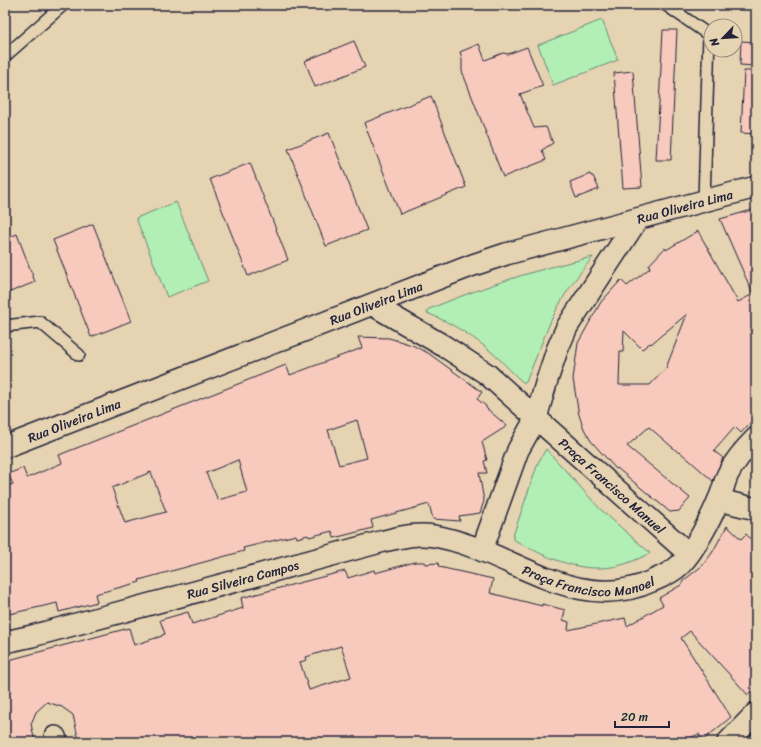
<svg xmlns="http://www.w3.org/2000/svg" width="761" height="747" font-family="Sriracha,sans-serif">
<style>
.green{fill:#b2efb5;stroke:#6a8878}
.building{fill:#f8c9bd;stroke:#22223b;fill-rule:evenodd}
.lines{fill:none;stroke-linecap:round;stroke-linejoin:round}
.lane-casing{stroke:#22223b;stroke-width:14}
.street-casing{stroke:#22223b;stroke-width:24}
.lane{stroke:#e5d3b1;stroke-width:11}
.street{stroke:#e5d3b1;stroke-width:21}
.labels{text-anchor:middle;stroke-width:3.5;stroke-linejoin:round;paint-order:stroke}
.street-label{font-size:13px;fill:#22223b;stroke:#e5d3b1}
</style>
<rect width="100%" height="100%" fill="#e5d3b1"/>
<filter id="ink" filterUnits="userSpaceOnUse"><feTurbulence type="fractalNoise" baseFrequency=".025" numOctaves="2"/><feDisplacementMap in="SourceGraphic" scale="8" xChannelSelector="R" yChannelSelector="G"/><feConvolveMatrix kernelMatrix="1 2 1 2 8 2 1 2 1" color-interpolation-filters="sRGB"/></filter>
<g filter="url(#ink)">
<!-- green -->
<path class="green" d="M602 20 618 60 553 85 538 45Z
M176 202 208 281 167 297 136 218Z
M593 257C575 278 560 300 549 325 541 344 534 363 526 382L524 383C514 375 505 364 495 355 476 338 452 323 427 313L429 309C482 287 536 269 593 257Z
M546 449 600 509 650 553C635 561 618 568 600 568 570 569 539 554 513 539V536L538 463Z"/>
<!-- building -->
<path class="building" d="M663 30H677L671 160H656Z
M354 41 365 67 315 87 305 61Z
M741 41 756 42V66L740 65Z
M479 44 485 60 503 53 508 54 527 47 543 86 520 94 534 128 546 127 553 143 542 150 546 160 503 177 462 71V58L460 52Z
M633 71 642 187 623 188 614 73Z
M744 71H756V134L741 133Z
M431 96 466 187 400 214 364 123Z
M329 133 367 230 326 246 288 149Z
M250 163 288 260 248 276 210 179Z
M590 174 591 176H593L599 189 576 198 570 182Z
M756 209V416L741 433 735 427 714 451 723 458 713 481 680 452 679 453 649 427 627 446 690 498 679 511 670 512 617 468 616 469 591 441 584 429 579 415 573 379 578 343 601 302 621 280 627 286 650 268 649 265 665 248 666 250 698 231 738 302 753 294 720 219ZM687 314 666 368 650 385H619L620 352H623L624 331 642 349 650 343 651 344Z
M93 224 131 321 91 337 53 240Z
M17 234 35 282 5 294V239Z
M358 337 389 338 412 345 428 353 482 392 477 399 486 406V408L507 426 482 442 487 460 484 461 487 473H479L484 501 480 513 459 516 460 521 433 519 429 504 371 520 373 528 334 538 332 531 309 537 308 535 297 538 296 535 243 548 244 551 139 580 140 582 95 594 97 602 59 612 57 603 5 615V487L13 484 8 474 23 468 27 478 62 463 59 455 286 365 290 375 362 348ZM357 420 367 458 339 465 328 430ZM238 460 247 492 218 500 206 473ZM151 472 166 512 125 523 112 488Z
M727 526 741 539 746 534 756 545V684L748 695 690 631 681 638 731 717 702 741 699 734 680 742H79L73 715 62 707 47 702 36 712 31 724 35 742H5V661L129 628 134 645 162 636V635L165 634 160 620 188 612 192 624 243 608 241 598 345 571 348 578 374 570 375 573 415 562H424L425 564 438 563 439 567 493 579 490 593 542 606V604L565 610 563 620 569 622 568 630 625 618 627 626 663 605 659 598 681 585 683 581 703 565 712 553ZM341 646 351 677 309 690 300 662 307 660 306 657Z"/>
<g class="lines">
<defs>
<path id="lane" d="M666 5 709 35 704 201
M5 56 63 5
M5 326 40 322 79 355"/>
<g id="street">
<path id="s1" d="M637 220 567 327 557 350 547 380 536 418 689 554"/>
<path d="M373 305 444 346 487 374 536 418 518 450 482 550"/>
<path id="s2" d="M5 447 473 265 506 254 756 187"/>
<path d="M719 500 756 509"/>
<path id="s3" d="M5 642 32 636 384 541C401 537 417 533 434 536 508 548 575 617 652 581 662 577 673 572 681 564 695 549 711 519 719 499 723 491 724 482 728 474 735 460 745 449 756 438"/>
<path d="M55 737 57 742"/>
<path d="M728 742 756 713"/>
</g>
</defs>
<!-- lane casing -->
<use href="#lane" class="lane-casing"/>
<!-- street casing -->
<use href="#street" class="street-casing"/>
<!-- lane -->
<use href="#lane" class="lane"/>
<!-- street -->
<use href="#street" class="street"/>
</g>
</g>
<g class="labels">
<!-- street labels -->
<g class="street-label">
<text dy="5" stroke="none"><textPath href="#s2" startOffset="722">Rua Oliveira Lima</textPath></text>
<text dy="5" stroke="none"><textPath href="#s2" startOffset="398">Rua Oliveira Lima</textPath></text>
<text dy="5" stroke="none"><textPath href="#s2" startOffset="74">Rua Oliveira Lima</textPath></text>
<text dy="5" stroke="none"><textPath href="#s1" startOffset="326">Praça Francisco Manuel</textPath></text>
<text dy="5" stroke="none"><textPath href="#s3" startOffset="606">Praça Francisco Manoel</textPath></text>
<text dy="5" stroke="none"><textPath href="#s3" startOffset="246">Rua Silveira Campos</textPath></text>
</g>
</g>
<!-- margin -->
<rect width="761" height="747" fill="none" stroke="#e5d3b1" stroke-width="20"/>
<rect x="10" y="10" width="741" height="727" fill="none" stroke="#22223b" stroke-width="1.5" filter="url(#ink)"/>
<!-- north arrow -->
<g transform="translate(723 38) rotate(245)"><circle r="19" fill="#e5d3b1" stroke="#978c82"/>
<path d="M0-3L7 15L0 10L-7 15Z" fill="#22223b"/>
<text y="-6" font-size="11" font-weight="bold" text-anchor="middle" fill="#22223b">N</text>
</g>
<!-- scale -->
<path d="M615 721v6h54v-6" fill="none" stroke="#22223b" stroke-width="2"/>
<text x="621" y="721" font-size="12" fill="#22223b" stroke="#e5d3b1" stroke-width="3" paint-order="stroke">20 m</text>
</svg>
